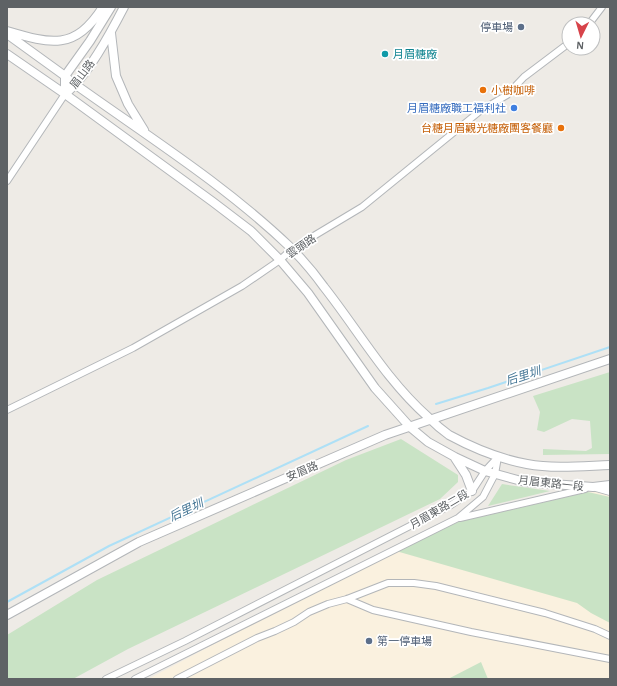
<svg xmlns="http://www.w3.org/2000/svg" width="617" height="686" font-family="'Alegreya Sans','Noto Sans TC',sans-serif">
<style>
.commercial{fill:#faf1df}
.green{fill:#c9e3c5}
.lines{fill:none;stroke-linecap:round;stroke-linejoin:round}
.stream{stroke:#aee0f6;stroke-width:2}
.minor-casing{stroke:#b3b6b9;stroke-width:8}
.tertiary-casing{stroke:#b3b6b9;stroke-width:10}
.minor{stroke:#fff;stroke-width:6}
.tertiary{stroke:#fff;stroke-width:8}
.service-dot{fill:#5c6f8a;stroke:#fff;stroke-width:1.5}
.culture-dot{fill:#0f9aa8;stroke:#fff;stroke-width:1.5}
.food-dot{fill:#e8710a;stroke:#fff;stroke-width:1.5}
.shop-dot{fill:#3f7fe0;stroke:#fff;stroke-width:1.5}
.labels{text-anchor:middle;stroke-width:3.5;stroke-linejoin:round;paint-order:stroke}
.service-label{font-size:11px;fill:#4e5e75;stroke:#fff;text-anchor:end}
.culture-label{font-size:11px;fill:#0d838f;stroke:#fff;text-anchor:start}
.street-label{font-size:11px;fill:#5e6265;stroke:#fff}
.food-label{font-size:11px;fill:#c56008;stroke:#fff;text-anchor:start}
.shop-label{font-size:11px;fill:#366cbe;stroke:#fff;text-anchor:end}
.water-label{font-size:12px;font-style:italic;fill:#467796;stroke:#fff}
</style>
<rect width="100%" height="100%" fill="#eeebe6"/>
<!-- commercial -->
<path class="commercial" d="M610 488V679H148L317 590 459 520 591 490Z"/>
<!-- green -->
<path class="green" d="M610 372V454L543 455V449L586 451 592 448 590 421 572 419 544 432 537 430 540 412 533 396Z
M401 439 458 475V482L440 499 128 649 73 679H7V635L97 580 346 460Z
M502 484 550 491 488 506Z
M588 492 610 497V623L591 613 577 603 396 551 458 522Z
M481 662 488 679H448Z"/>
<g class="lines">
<!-- stream -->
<path class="stream" d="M436 404 488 388 610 347
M7 602 109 546 368 426"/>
<defs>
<path id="minor" d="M589 24 602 7
M7 181 65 94
M7 410 133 348 242 286 280 260 292 249 362 207 480 111 507 95 524 77 569 43
M596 488 610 492
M460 518 585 489
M347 599 373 610 471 632 610 659
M106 679 185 641 451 505 472 491 485 471 498 457
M135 679 458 518 483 497 495 474 498 457
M177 679 257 638 275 631 294 622 309 612 328 604 347 599 388 583H414L436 586 545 613 595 629 610 636"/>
<path id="tertiary" d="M7 31C51 44 75 51 103 7
M111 33 116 76 128 104 144 130
M7 34 65 76 69 80C144 134 223 183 290 247 303 260 314 273 324 287 358 330 386 380 428 417 434 423 442 430 449 435 473 448 500 459 527 464 554 469 583 466 610 465
M7 54 65 94 213 202 251 231 280 260 308 293 375 388 410 427 428 442 455 457 485 471 525 482 593 487 610 485
M65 94C88 75 110 34 124 7
M65 94V76L90 41 111 7
M455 458 466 475 472 491
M7 615 139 542 385 435 610 359"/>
</defs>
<!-- minor casing -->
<use href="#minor" class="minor-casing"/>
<!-- tertiary casing -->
<use href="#tertiary" class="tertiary-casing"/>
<!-- minor -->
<use href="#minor" class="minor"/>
<!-- tertiary -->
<use href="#tertiary" class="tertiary"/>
</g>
<!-- markers -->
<g class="service-dot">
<circle cx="521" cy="27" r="4"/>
<circle cx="369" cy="641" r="4"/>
</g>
<circle class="culture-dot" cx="385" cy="54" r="4"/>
<g class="food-dot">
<circle cx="483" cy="90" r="4"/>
<circle cx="561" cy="128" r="4"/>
</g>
<circle class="shop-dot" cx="514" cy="108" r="4"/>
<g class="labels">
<!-- service labels -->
<g class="service-label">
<text x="513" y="31">停車場</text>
<text x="377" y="645" text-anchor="start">第一停車場</text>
</g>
<!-- culture labels -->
<g class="culture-label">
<text x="393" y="58">月眉糖廠</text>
</g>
<!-- street labels -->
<g class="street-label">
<text transform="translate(82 74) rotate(-53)" y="4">眉山路</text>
<text transform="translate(301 246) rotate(-34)" y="4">雲頭路</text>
<text transform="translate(302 471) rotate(-23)" y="4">安眉路</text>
<text transform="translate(551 483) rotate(6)" y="4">月眉東路一段</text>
<text transform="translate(439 509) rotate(-30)" y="4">月眉東路二段</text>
</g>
<!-- food labels -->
<g class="food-label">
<text x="491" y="94">小樹咖啡</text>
<text x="553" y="132" text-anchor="end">台糖月眉觀光糖廠團客餐廳</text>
</g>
<!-- shop labels -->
<g class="shop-label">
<text x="506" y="112">月眉糖廠職工福利社</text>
</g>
<!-- water labels -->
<g class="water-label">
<text transform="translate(523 376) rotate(-18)" y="4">后里圳</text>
<text transform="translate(186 510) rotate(-25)" y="4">后里圳</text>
</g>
</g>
<!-- border -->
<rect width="617" height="686" fill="none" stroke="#5e6265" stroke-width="16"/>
<!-- north arrow -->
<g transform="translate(581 36) rotate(185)"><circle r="19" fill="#ffffff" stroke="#bfc0c1"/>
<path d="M0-3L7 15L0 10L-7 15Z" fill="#d7434a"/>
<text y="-6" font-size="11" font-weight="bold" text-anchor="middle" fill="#5e6265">N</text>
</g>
</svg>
